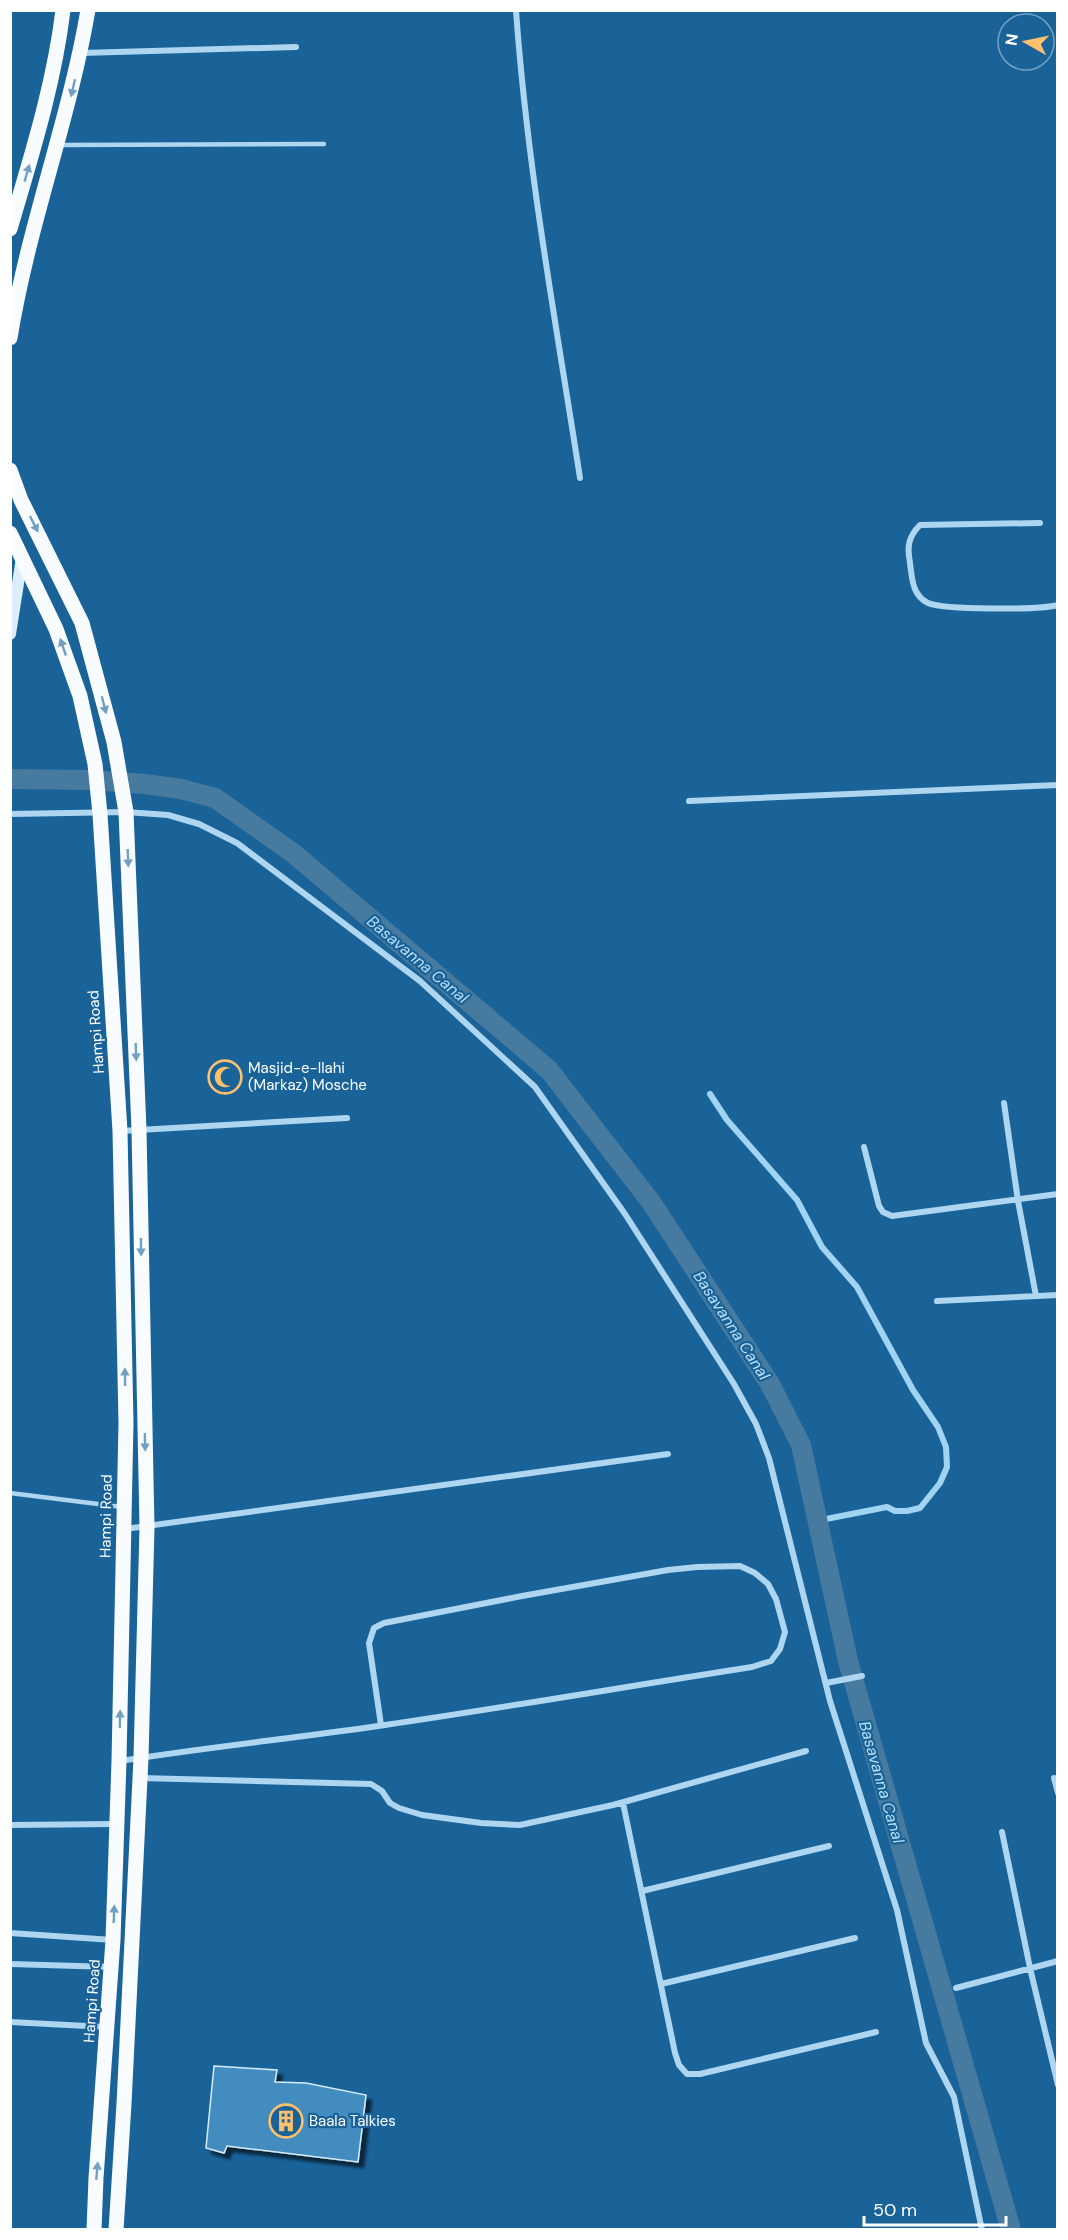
<svg xmlns="http://www.w3.org/2000/svg" width="1068" height="2240" font-family="'DM Sans',sans-serif">
<style>
.lines{fill:none;stroke-linecap:round;stroke-linejoin:round}
.stream{stroke:#a1d3f3;stroke-width:6}
.canal{stroke:#477a9f;stroke-width:20}
.building{fill:#428cc0;stroke:#d5ecfc;stroke-width:1.5;filter:url(#shadow)}
.service{stroke:#aed6f1;stroke-width:4.5}
.minor{stroke:#aed6f1;stroke-width:6}
.secondary{stroke:#dceefc;stroke-width:12}
.primary{stroke:#f8fcff;stroke-width:15}
.oneway{fill:#72a0c2}
.labels{text-anchor:middle;stroke-width:4.5;stroke-linejoin:round;paint-order:stroke}
.street-label{font-size:15px;fill:#fff;stroke:#196399}
.poi-label{font-size:15px;fill:#fff;stroke:#196399;text-anchor:start}
.water-label{font-size:16px;font-style:italic;fill:#badff7;stroke:#196399}
</style>
<defs>
<filter id="shadow"><feDropShadow dx="5.5" dy="5.5" stdDeviation="1.5" flood-color="#0009"/></filter>
</defs>
<rect width="100%" height="100%" fill="#196399"/>
<g class="lines">
<!-- stream -->
<path class="stream" d="M710 1094 727 1120 797 1200 822 1247 857 1287 913 1390 938 1427 946 1447 947 1467 940 1483 920 1508 907 1511H895L887 1507 816 1521"/>
<!-- canal -->
<path class="canal" d="M10 779 91 780 145 784 181 789 215 798 293 853 549 1070 651 1202 770 1384 801 1445 848 1661 1011 2230"/>
</g>
<!-- building -->
<path class="building" d="M214 2066 277 2070 275 2082 306 2083 366 2095 358 2162 227 2146 224 2153 206 2148Z"/>
<g class="lines">
<!-- service -->
<path class="service" d="M60 145 324 144
M10 1493 122 1507"/>
<!-- minor -->
<path class="minor" d="M516 10C527 167 556 323 580 478
M81 53 296 47
M1040 523 920 525C908 537 907 547 910 563 912 578 912 595 928 603 943 610 1040 610 1058 605
M689 801 1058 785
M10 814 126 812 168 815 199 824 237 843 420 981 535 1087 625 1214 734 1384 756 1424 769 1458 830 1701 897 1910 926 2043 954 2097 982 2230
M1004 1103 1018 1201 1036 1296
M121 1131 347 1118
M864 1147 879 1206 883 1212 892 1216 1058 1194
M937 1301 1058 1295
M125 1529 668 1454
M826 1683 862 1676
M120 1761C208 1747 297 1738 385 1725 508 1707 630 1686 752 1667L771 1661 780 1649 785 1632 776 1599 768 1584 755 1573 740 1566 697 1567 668 1570 522 1596 384 1623 374 1628 369 1643 381 1725
M140 1778 371 1784 382 1791 390 1803 399 1808 422 1815 481 1823 520 1825 613 1805 806 1751
M1054 1778 1058 1793
M623 1803 675 2053 679 2065 687 2074H700L876 2032
M10 1825 115 1824
M1002 1832 1030 1968 1058 2085
M642 1891 829 1846
M10 1933 113 1940
M10 1964 112 1967
M661 1984 855 1938
M956 1988 1058 1961
M10 2022 106 2027"/>
<!-- secondary -->
<path class="secondary" d="M10 634 22 558"/>
<!-- primary -->
<path class="primary" d="M10 229C31 157 54 85 63 10
M10 338C28 226 69 121 88 10
M10 470 21 500 82 623 114 742 126 812 139 1130 147 1527 141 1758 124 2104 116 2230
M10 533 56 629 80 696 95 764 100 814 120 1131 126 1423 119 1761 113 1940 96 2178 94 2230"/>
</g>
<!-- one-way arrows -->
<defs><path id="oneway-solid" d="M-6-.8H1V-3.2L6.5 0L1 3.2V.8H-6Z" transform="scale(1.5)"/></defs>
<g class="oneway">
<use href="#oneway-solid" transform="translate(73 88) rotate(103)"/>
<use href="#oneway-solid" transform="translate(27 173) rotate(-74)"/>
<use href="#oneway-solid" transform="translate(34 524) rotate(63)"/>
<use href="#oneway-solid" transform="translate(63 647) rotate(-109)"/>
<use href="#oneway-solid" transform="translate(104 705) rotate(76)"/>
<use href="#oneway-solid" transform="translate(128 858) rotate(88)"/>
<use href="#oneway-solid" transform="translate(136 1052) rotate(88)"/>
<use href="#oneway-solid" transform="translate(141 1247) rotate(89)"/>
<use href="#oneway-solid" transform="translate(125 1377) rotate(-91)"/>
<use href="#oneway-solid" transform="translate(145 1442) rotate(89)"/>
<use href="#oneway-solid" transform="translate(120 1719) rotate(-89)"/>
<use href="#oneway-solid" transform="translate(114 1914) rotate(-88)"/>
<use href="#oneway-solid" transform="translate(97 2171) rotate(-85)"/>
</g>
<!-- icons -->
<defs>
<symbol id="mosque-ring" viewBox="-11 -11 22 22"><circle r="9.5" fill="#196399" stroke="#ffc06e" stroke-width="1.5"/><path d="M3.5-4.9A6 6 0 1 0 3.5 4.9A5 5 0 1 1 3.5-4.9Z" fill="#ffc06e"/></symbol>
<symbol id="building-ring" viewBox="-11 -11 22 22"><circle r="9.5" fill="#196399" stroke="#ffc06e" stroke-width="1.5"/><path d="M-4-6H4V6H1V3H-1V6H-4ZM-2.5-4.3h1.7v1.8h-1.7ZM.8-4.3h1.7v1.8H.8ZM-2.5-1h1.7V.8h-1.7ZM.8-1h1.7V.8H.8Z" fill="#ffc06e"/></symbol>
</defs>
<g fill-rule="evenodd">
<use href="#mosque-ring" x="206" y="1058" width="38" height="38"/>
<use href="#building-ring" x="267" y="2102" width="38" height="38"/>
</g>
<g class="labels">
<!-- street labels -->
<g class="street-label">
<text transform="translate(96 1032) rotate(-94)" y="5">Hampi Road</text>
<text transform="translate(106 1516) rotate(-89)" y="5">Hampi Road</text>
<text transform="translate(92 2001) rotate(-86)" y="5">Hampi Road</text>
</g>
<!-- poi labels -->
<g class="poi-label">
<text x="248" y="1073">Masjid-e-Ilahi<tspan x="248" dy="17">(Markaz) Mosche</tspan></text>
<text x="309" y="2126">Baala Talkies</text>
</g>
<!-- water labels -->
<g class="water-label">
<text transform="translate(418 959) rotate(40)" y="6">Basavanna Canal</text>
<text transform="translate(732 1325) rotate(57)" y="6">Basavanna Canal</text>
<text transform="translate(882 1782) rotate(74)" y="6">Basavanna Canal</text>
</g>
</g>
<!-- border -->
<rect width="1068" height="2240" fill="none" stroke="#ffffff" stroke-width="24"/>
<!-- north arrow -->
<g transform="translate(1026 42) rotate(279)"><circle r="28" fill="#196399" stroke="#75a1c2" stroke-width="1.5"/>
<path d="M0-4.5L10 22L0 15L-10 22Z" fill="#ffc06e"/>
<text y="-9" font-size="16" font-weight="bold" text-anchor="middle" fill="#ffffff">N</text>
</g>
<!-- scale -->
<path d="M864 2216v9h142v-9" fill="none" stroke="#ffffff" stroke-width="3"/>
<text x="873" y="2216" font-size="18" fill="#ffffff" stroke="#196399" stroke-width="4.5" paint-order="stroke">50 m</text>
</svg>
